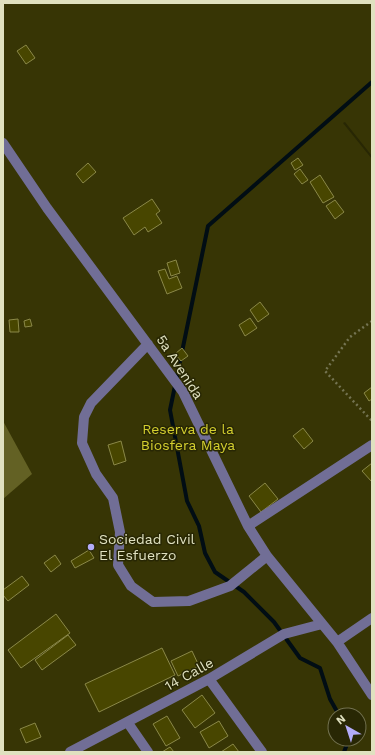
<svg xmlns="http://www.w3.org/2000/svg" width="375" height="755" font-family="'Work Sans',sans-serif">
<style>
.green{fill:#373505;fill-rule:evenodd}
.forest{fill:#636124}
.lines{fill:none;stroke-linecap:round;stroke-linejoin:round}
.stream{stroke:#010d14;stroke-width:4}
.building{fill:#484600;stroke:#8a8848}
.path{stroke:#747452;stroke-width:2.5;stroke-dasharray:2 3;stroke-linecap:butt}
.minor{stroke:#716e96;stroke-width:10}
.poi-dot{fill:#b3acf9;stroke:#282704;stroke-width:1.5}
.labels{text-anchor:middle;stroke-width:3;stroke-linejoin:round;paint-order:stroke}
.street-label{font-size:14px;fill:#e0e1c0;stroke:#282704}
.park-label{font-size:14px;fill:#d4cf2f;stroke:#282704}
.poi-label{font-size:14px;fill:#e0e1c0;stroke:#282704;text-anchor:start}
</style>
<rect width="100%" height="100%" fill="#282704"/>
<!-- green -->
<path class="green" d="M3 3H372V156L345 122 343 123 372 159V752H3ZM335 715H359V739H335Z"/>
<!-- forest -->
<path class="forest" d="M3 421 32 474 3 499Z"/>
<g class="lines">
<!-- stream -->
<path class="stream" d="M339 715 330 699 320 668 300 658 274 622 244 592 215 572 205 553 199 526 187 501 170 410 208 226 372 82
M344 752 349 739"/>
</g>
<!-- building -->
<path class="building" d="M26 45 35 58 26 64 17 51Z
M298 158 303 165 295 170 291 163Z
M88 163 96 172 83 183 76 174Z
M300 169 308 180 302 184 294 174Z
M320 175 334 197 323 203 310 182Z
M152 199 160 211 156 214 162 223 148 232 145 227 134 235 123 218Z
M335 200 344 212 335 219 326 206Z
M176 260 180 273 171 276 167 263Z
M165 269 169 279 177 276 182 288 167 294 158 271Z
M260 302 269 314 258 322 250 310Z
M250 318 257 328 245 336 239 325Z
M18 319 19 332H10L9 320Z
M30 319 32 326 25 327 24 321Z
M182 348 188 356 181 361 175 354Z
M372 387V399L369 401 364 393Z
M303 428 313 441 304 449 293 436Z
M121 441 126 461 114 465 108 445Z
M372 463V482L362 471Z
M265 483 278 499 261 512 249 496Z
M89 550 94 558 75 568 71 561Z
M55 555 61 564 51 572 44 563Z
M22 576 29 585 8 601 3 595V590Z
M56 614 70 633 21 668 8 650Z
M68 635 76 645 42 670 35 660Z
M162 648 175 675 99 712 85 684Z
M192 651 199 666 178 676 171 661Z
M202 695 215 713 195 728 182 710Z
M167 716 180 738 166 746 153 724Z
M219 721 228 736 209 748 200 732Z
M35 723 41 737 26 743 20 729Z
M233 744 239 752H221Z
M170 747 174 752H162Z"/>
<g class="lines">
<!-- path -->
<path class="path" d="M372 321 350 337 325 371 372 421"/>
<!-- minor -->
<path class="minor" d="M3 143 47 208 183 392 248 526 267 556 337 642 372 695
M148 344 91 403 84 417 82 443 96 474 113 498 120 532 118 565 131 586 153 602 189 601 230 586 267 556
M248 526 372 445
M337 642 372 618
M209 679 262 752
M128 723 148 752
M70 752 209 679 284 634 322 624"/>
</g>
<!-- markers -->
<circle class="poi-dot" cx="91" cy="547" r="4"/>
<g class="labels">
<!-- street labels -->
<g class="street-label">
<text transform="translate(180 367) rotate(57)" y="5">5a Avenida</text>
<text transform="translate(189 674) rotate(-29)" y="5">14 Calle</text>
</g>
<!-- park labels -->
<g class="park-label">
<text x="188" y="434">Reserva de la<tspan x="188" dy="16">Biosfera Maya</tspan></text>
</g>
<!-- poi labels -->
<g class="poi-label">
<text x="99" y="544">Sociedad Civil<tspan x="99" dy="16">El Esfuerzo</tspan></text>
</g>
</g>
<!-- border -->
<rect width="375" height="755" fill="none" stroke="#e0e1c0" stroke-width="8"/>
<!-- north arrow -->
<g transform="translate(347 727) rotate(321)"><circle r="19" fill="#282704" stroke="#72714f"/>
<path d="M0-3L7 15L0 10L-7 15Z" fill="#b3acf9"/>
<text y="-6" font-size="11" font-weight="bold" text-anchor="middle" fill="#e0e1c0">N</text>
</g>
</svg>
